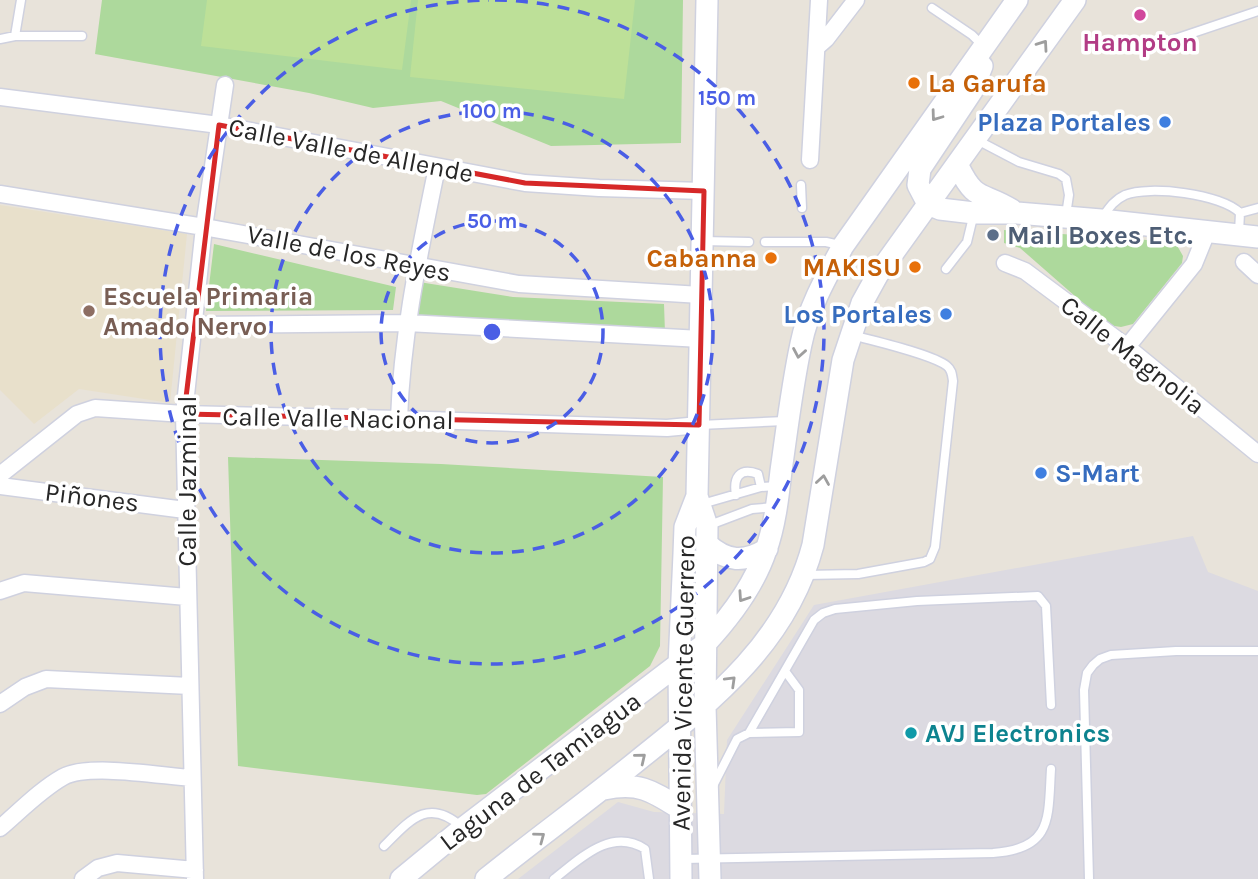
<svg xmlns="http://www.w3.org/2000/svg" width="1258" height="879" font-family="Karla,sans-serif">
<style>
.industrial{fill:#dcdae1}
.education{fill:#e8e0cb}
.green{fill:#add99c}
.pitch{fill:#bde098}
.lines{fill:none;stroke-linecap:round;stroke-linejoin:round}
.lane-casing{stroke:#cfd1df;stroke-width:11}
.street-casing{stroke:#cfd1df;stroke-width:19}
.secondary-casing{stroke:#cfd1df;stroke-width:24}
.lane{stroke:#fff;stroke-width:8}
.street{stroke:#fff;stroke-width:16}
.secondary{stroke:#fff;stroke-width:21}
.oneway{stroke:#9e9e9e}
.marked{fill:none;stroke:#d62828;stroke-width:5;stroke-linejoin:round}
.ring{fill:none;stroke:#4a5ee5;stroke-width:3.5;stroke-dasharray:12 9}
.hotel-dot{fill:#d1479c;stroke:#fff;stroke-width:2.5}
.food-dot{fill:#e8710a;stroke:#fff;stroke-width:2.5}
.shop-dot{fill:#3f7fe0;stroke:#fff;stroke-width:2.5}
.service-dot{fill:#5c6f8a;stroke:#fff;stroke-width:2.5}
.education-dot{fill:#8d6e63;stroke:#fff;stroke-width:2.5}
.culture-dot{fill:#0f9aa8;stroke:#fff;stroke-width:2.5}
.labels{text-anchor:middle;stroke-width:7;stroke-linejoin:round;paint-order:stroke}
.hotel-label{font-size:26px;font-weight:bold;fill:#b23c85;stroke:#fff}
.food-label{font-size:26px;font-weight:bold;fill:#c56008;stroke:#fff;text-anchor:end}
.shop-label{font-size:26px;font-weight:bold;fill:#366cbe;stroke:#fff;text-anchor:end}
.street-label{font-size:26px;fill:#272727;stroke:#fff}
.service-label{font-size:26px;font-weight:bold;fill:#4e5e75;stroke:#fff;text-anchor:start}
.education-label{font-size:26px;font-weight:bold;fill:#785e54;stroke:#fff;text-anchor:start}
.culture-label{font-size:26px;font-weight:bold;fill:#0d838f;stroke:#fff;text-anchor:start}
.centre{fill:#4a5ee5;stroke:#fff;stroke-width:3.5}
.ring-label{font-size:21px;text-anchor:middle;font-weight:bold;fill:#4a5ee5;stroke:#fff;stroke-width:7;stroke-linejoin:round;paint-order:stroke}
</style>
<rect width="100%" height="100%" fill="#e8e3da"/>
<!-- industrial -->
<path class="industrial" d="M1193 536 1208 572 1258 591V879H518L618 802 654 812 724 814 727 740 814 605Z"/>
<!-- education -->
<path class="education" d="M0 205 187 234 170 403 79 389 34 424 0 390Z"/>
<!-- green -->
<path class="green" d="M102 0H683L681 143 551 146 441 101 373 108 309 93 95 54Z
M1004 230 1175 242 1183 256 1182 263 1133 324 1121 327 1108 325 1020 248 1004 243Z
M214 244 396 287 393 310 206 311Z
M419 282 513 297 664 304 665 333 415 320Z
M228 457 441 464 663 477 660 646 650 666 486 794 477 795 238 766Z"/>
<!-- pitch -->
<path class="pitch" d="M207 0H411L402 70 201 46Z
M418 0H635L624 99 410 77Z"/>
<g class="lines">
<defs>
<path id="lane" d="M932 8 972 35 983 46
M15 36H82
M0 39 15 36 21 0
M1157 45 1258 11
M977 140 1019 162 1059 174 1066 179 1069 195 1066 215
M801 185 802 208
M1240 213 1258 208
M1102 218C1109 208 1114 200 1125 195 1149 185 1222 194 1240 213L1239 232
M703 241 749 242
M765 242H826L840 245
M946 269 967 242 974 213
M700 425 785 421
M736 495C733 478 739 467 758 474L761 487
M702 504 761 487 777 486
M707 526 752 509 775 507
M805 575 858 574 924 562 930 559 935 547 953 381C952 375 952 370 947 366 932 354 873 341 852 335
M749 733 799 732V690L785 671
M713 786 737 739 749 733 814 620 823 613 835 609 917 601 1038 596 1046 606 1051 705
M384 846C410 820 428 797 462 827
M683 859 993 853C1053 849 1048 818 1051 769
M554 879C580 859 611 827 645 849L649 879
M1089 879 1084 690 1087 673 1093 665 1100 659 1111 655 1176 651H1258"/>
<path id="street" d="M818 46 826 39 856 0
M0 97 219 125 525 183 599 188 704 191
M810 160 819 0
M0 194 204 227 519 284 701 295
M1244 262 1258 275
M1005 263 1025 271 1127 347 1258 454
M193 325 407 323 701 339
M1127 347 1194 264 1207 232
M399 419C402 332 420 251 437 167
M0 475 77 414 95 408 184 414 399 419 667 428 699 425
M0 486 185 510
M0 591 24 583 187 597
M0 704 25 687 46 679 190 686
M0 828C20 811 40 790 63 777 89 763 161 776 192 778
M83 879 98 868 117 863 195 870
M195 879 184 414 204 227 225 85"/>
<path id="secondary" d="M982 66 972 91 920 169 918 185 928 204 940 209 974 213H1017L1101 220 1258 237
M958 166C976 203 981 191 1012 210
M697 496 707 526 705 706 710 879
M707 544C727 562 744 563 767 549
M604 789C638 782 651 790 679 808
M401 879 463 828 706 643C731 616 754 586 766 550 775 525 778 497 781 471 787 429 792 386 801 344 808 309 826 277 843 246L1017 0
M486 879C537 838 591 799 642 757 716 698 788 640 813 545L843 360 862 303 878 274 1075 0
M681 879 679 665 684 554 685 527 697 496 707 0"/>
</defs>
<!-- lane casing -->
<use href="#lane" class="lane-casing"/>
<!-- street casing -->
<use href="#street" class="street-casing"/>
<!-- secondary casing -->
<use href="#secondary" class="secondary-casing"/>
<!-- lane -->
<use href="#lane" class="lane"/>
<!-- street -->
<use href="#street" class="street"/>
<!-- secondary -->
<use href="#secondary" class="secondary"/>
</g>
<!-- one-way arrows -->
<defs><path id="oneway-chevron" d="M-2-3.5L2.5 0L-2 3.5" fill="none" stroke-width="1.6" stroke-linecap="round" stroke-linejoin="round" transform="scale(1.75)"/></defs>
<g class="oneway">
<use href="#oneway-chevron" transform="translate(1043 45) rotate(-55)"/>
<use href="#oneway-chevron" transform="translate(936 116) rotate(126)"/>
<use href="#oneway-chevron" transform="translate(799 353) rotate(100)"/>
<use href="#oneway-chevron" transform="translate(823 480) rotate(-81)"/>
<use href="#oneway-chevron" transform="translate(743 597) rotate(124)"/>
<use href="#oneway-chevron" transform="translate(731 681) rotate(-44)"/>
<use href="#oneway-chevron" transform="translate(641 758) rotate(-39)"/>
<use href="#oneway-chevron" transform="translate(540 837) rotate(-37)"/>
</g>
<!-- marked area -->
<path class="marked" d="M219 125 525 183 704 191 699 425 184 414Z"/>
<!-- distance rings -->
<g class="ring">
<circle cx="492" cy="332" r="111"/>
<circle cx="492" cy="332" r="221"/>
<path d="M495 0A332 332 0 1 1 489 0"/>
</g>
<!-- markers -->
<circle class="hotel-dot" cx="1140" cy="15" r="7"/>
<g class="food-dot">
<circle cx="914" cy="83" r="7"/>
<circle cx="771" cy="258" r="7"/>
<circle cx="915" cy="267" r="7"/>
</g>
<g class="shop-dot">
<circle cx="1165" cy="122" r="7"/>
<circle cx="946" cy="314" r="7"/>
<circle cx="1041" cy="473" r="7"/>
</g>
<circle class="service-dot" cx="993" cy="235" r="7"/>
<circle class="education-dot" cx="89" cy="311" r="7"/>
<circle class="culture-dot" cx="911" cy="733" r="7"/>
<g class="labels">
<!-- hotel labels -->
<g class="hotel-label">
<text x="1140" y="51">Hampton</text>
</g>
<!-- food labels -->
<g class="food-label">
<text x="928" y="92" text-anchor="start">La Garufa</text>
<text x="757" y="267">Cabanna</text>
<text x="901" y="276">MAKISU</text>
</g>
<!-- shop labels -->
<g class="shop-label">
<text x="1151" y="131">Plaza Portales</text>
<text x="932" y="323">Los Portales</text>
<text x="1055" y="482" text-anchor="start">S-Mart</text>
</g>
<!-- street labels -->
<g class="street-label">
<text transform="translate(351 150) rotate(11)" y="9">Calle Valle de Allende</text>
<text transform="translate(349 253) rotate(11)" y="9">Valle de los Reyes</text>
<text transform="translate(1133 355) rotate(38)" y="9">Calle Magnolia</text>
<text transform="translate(338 418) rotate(1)" y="9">Calle Valle Nacional</text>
<text transform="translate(187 481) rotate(-90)" y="9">Calle Jazminal</text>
<text transform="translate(92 497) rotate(7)" y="9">Piñones</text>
<text transform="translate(683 683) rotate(-89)" y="9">Avenida Vicente Guerrero</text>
<text transform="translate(540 771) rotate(-37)" y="9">Laguna de Tamiagua</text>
</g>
<!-- service labels -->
<g class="service-label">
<text x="1007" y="244">Mail Boxes Etc.</text>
</g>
<!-- education labels -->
<g class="education-label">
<text x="103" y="305">Escuela Primaria<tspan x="103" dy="30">Amado Nervo</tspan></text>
</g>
<!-- culture labels -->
<g class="culture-label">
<text x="925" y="742">AVJ Electronics</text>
</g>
</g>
<circle cx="492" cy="332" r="10" class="centre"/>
<g class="ring-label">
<text x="727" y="105">150 m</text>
<text x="492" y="118">100 m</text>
<text x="492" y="228">50 m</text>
</g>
</svg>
